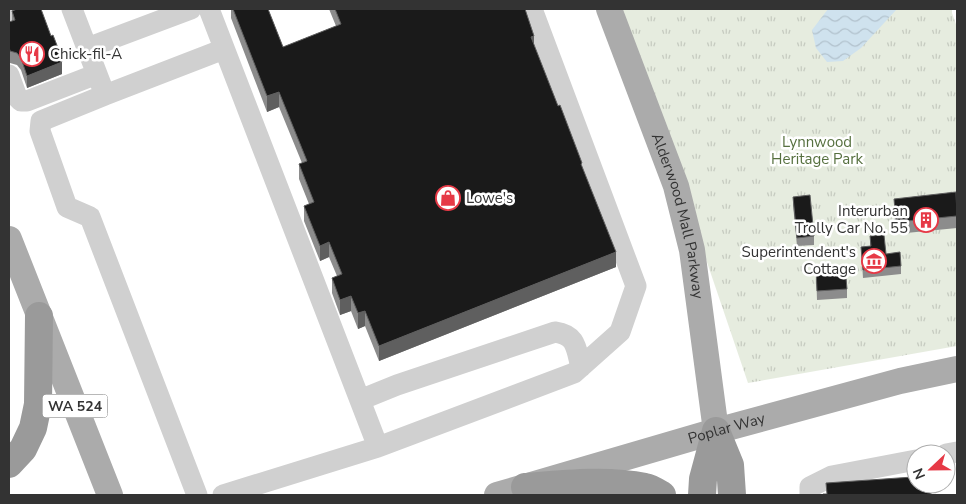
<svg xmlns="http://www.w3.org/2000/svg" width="966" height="504" font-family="'Nunito Sans',sans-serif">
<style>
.grass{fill:url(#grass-tufts)}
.water{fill:url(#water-waves)}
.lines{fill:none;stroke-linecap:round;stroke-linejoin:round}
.minor{stroke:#d0d0d0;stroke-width:21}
.major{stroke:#ababab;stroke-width:26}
.highway{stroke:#9a9a9a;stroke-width:28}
.wall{fill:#8c8c8c}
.shaded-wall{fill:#5f5f5f}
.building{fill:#1a1a1a;stroke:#5f5f5f}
.labels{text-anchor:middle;stroke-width:5;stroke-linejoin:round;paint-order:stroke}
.shield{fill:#fff;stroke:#707070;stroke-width:1}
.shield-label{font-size:14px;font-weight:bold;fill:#333}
.poi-label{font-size:15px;fill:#333;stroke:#fff;text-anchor:start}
.park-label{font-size:15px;fill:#56703f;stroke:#fff}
.street-label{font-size:15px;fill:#333;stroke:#fff}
</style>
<defs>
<pattern id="grass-tufts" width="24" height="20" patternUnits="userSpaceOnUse" patternTransform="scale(1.25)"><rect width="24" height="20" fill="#e6ecdf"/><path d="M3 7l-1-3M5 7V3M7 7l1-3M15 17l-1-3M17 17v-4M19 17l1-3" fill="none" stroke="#c6cbc0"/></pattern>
<pattern id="water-waves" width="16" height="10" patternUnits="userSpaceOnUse" patternTransform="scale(1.25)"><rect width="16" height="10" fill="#cfe2ee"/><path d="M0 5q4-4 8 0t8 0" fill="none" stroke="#b2c2cd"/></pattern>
</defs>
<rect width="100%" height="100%" fill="#fff"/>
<!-- grass -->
<path class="grass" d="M621 9H952V13L957 27V346L748 383Z"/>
<!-- water -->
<path class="water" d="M828 9H897L861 48 843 61 827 62 816 48 812 30Z"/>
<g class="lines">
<!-- minor -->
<path class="minor" d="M72 9 105 95 224 49
M209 9 378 447
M9 11 15 9
M87 48 191 9
M9 75 17 97 21 101H27L97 74
M105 95 41 121 40 131 67 207 90 217 197 495
M360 400 397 385 555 332C577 335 576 349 581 367
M946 454 957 452
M223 495 378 447 574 373 620 332 636 286 532 9
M810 495V487L832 476 916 460"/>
<!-- major -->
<g class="major">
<path id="s1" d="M609 9 676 186 692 250 716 431"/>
<path d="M9 239 110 495"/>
<path id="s2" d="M497 495 716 431 900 381 957 369"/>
</g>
<!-- highway -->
<path class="highway" d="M716 431 730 465 732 495
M9 464 23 449 33 428 38 404 39 316
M525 487C562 484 607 479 645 487 651 488 657 492 662 495
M702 495 703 479 716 431"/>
</g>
<!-- wall -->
<path class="wall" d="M231 9H268L283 47 336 26 329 9H525L534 46 582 167 616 267 379 361 365 326 358 329 351 311 340 315 332 293V278L337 276 329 257 320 261 304 221V206L309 204 299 179V164L302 163 279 107 267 112 231 18Z
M12 11 58 54 62 74 27 88 21 70 17 65 10 63 9 59V22L12 21Z
M793 197 814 236V245L797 246 793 205Z
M894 199 957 201V228L896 234 894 211Z
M870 236 886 254 901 266V274L863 278 861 247 870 246Z
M816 269 847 289V298L817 300Z"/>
<!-- shaded-wall -->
<path class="shaded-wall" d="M534 36V51L531 37Z
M62 62V74L27 88V76Z
M279 92V107L267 112V96Z
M329 242V257L320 261V246Z
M616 252V267L379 361V346Z
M351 296V311L340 315V300Z
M365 311V326L358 329V313Z"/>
<!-- building -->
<path class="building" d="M17 9H41L51 36 53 35 58 48H56L62 62 27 76 21 58 17 53 10 51 9 47V22L15 20 12 11Z
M233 9H268L283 47 341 24 335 9H525L534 36 531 37 558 106 560 105 582 163 581 164 616 252 379 346 365 311 358 313 351 296 340 300 332 278 342 274 329 242 320 246 304 206 314 202 299 164 307 161 279 92 267 96Z
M956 192 957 216 896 222 894 199Z
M810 195 814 236 797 238 793 197Z
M884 235 886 254 900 252 901 266 863 270 861 247 871 246 870 236Z
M845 267 847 289 817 291 816 269Z
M916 474V484H931V495H823V494H827L826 483 913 477Z"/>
<!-- icons -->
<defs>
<symbol id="restaurant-ring" viewBox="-11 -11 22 22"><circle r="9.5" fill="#fff" stroke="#e63946" stroke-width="1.5"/><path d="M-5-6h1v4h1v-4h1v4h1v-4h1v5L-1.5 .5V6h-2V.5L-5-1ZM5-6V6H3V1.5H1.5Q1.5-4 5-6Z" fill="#e63946"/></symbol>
<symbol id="shop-ring" viewBox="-11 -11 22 22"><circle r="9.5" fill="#fff" stroke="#e63946" stroke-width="1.5"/><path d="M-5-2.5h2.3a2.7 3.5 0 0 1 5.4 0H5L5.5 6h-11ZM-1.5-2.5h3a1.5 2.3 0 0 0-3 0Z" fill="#e63946"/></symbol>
<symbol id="building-ring" viewBox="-11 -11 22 22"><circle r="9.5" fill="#fff" stroke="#e63946" stroke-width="1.5"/><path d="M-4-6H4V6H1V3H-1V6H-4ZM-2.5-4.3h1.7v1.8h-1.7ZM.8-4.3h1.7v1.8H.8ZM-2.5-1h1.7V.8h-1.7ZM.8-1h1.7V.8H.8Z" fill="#e63946"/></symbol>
<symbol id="museum-ring" viewBox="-11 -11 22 22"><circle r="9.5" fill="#fff" stroke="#e63946" stroke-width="1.5"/><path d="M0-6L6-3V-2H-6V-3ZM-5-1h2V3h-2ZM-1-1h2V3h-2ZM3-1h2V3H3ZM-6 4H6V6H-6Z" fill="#e63946"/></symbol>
</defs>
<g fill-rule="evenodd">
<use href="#restaurant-ring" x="18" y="40" width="28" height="28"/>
<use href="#shop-ring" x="434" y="184" width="28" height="28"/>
<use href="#building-ring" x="912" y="206" width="28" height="28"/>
<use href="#museum-ring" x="860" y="247" width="28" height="28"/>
</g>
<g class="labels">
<!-- shield labels -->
<rect class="shield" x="42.5" y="394.5" width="65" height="23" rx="4"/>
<g class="shield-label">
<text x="75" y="411">WA 524</text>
</g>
<!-- poi labels -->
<g class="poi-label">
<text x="50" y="59">Chick-fil-A</text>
<text x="466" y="203">Lowe's</text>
<text x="908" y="216" text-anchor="end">Interurban<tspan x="908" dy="17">Trolly Car No. 55</tspan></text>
<text x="856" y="257" text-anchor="end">Superintendent's<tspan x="856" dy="17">Cottage</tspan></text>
</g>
<!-- park labels -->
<g class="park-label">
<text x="817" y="147">Lynnwood<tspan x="817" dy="17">Heritage Park</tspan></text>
</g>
<!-- street labels -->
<g class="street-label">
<text dy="5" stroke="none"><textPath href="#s1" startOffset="219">Alderwood Mall Parkway</textPath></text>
<text dy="5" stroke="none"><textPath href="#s2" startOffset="239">Poplar Way</textPath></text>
</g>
</g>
<!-- border -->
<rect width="966" height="504" fill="none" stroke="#333333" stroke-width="20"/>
<!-- north arrow -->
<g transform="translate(931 469) rotate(248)"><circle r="24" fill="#ffffff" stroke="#adadad"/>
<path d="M0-4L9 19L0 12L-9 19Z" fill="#e63946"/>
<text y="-8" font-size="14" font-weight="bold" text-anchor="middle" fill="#333333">N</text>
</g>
</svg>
